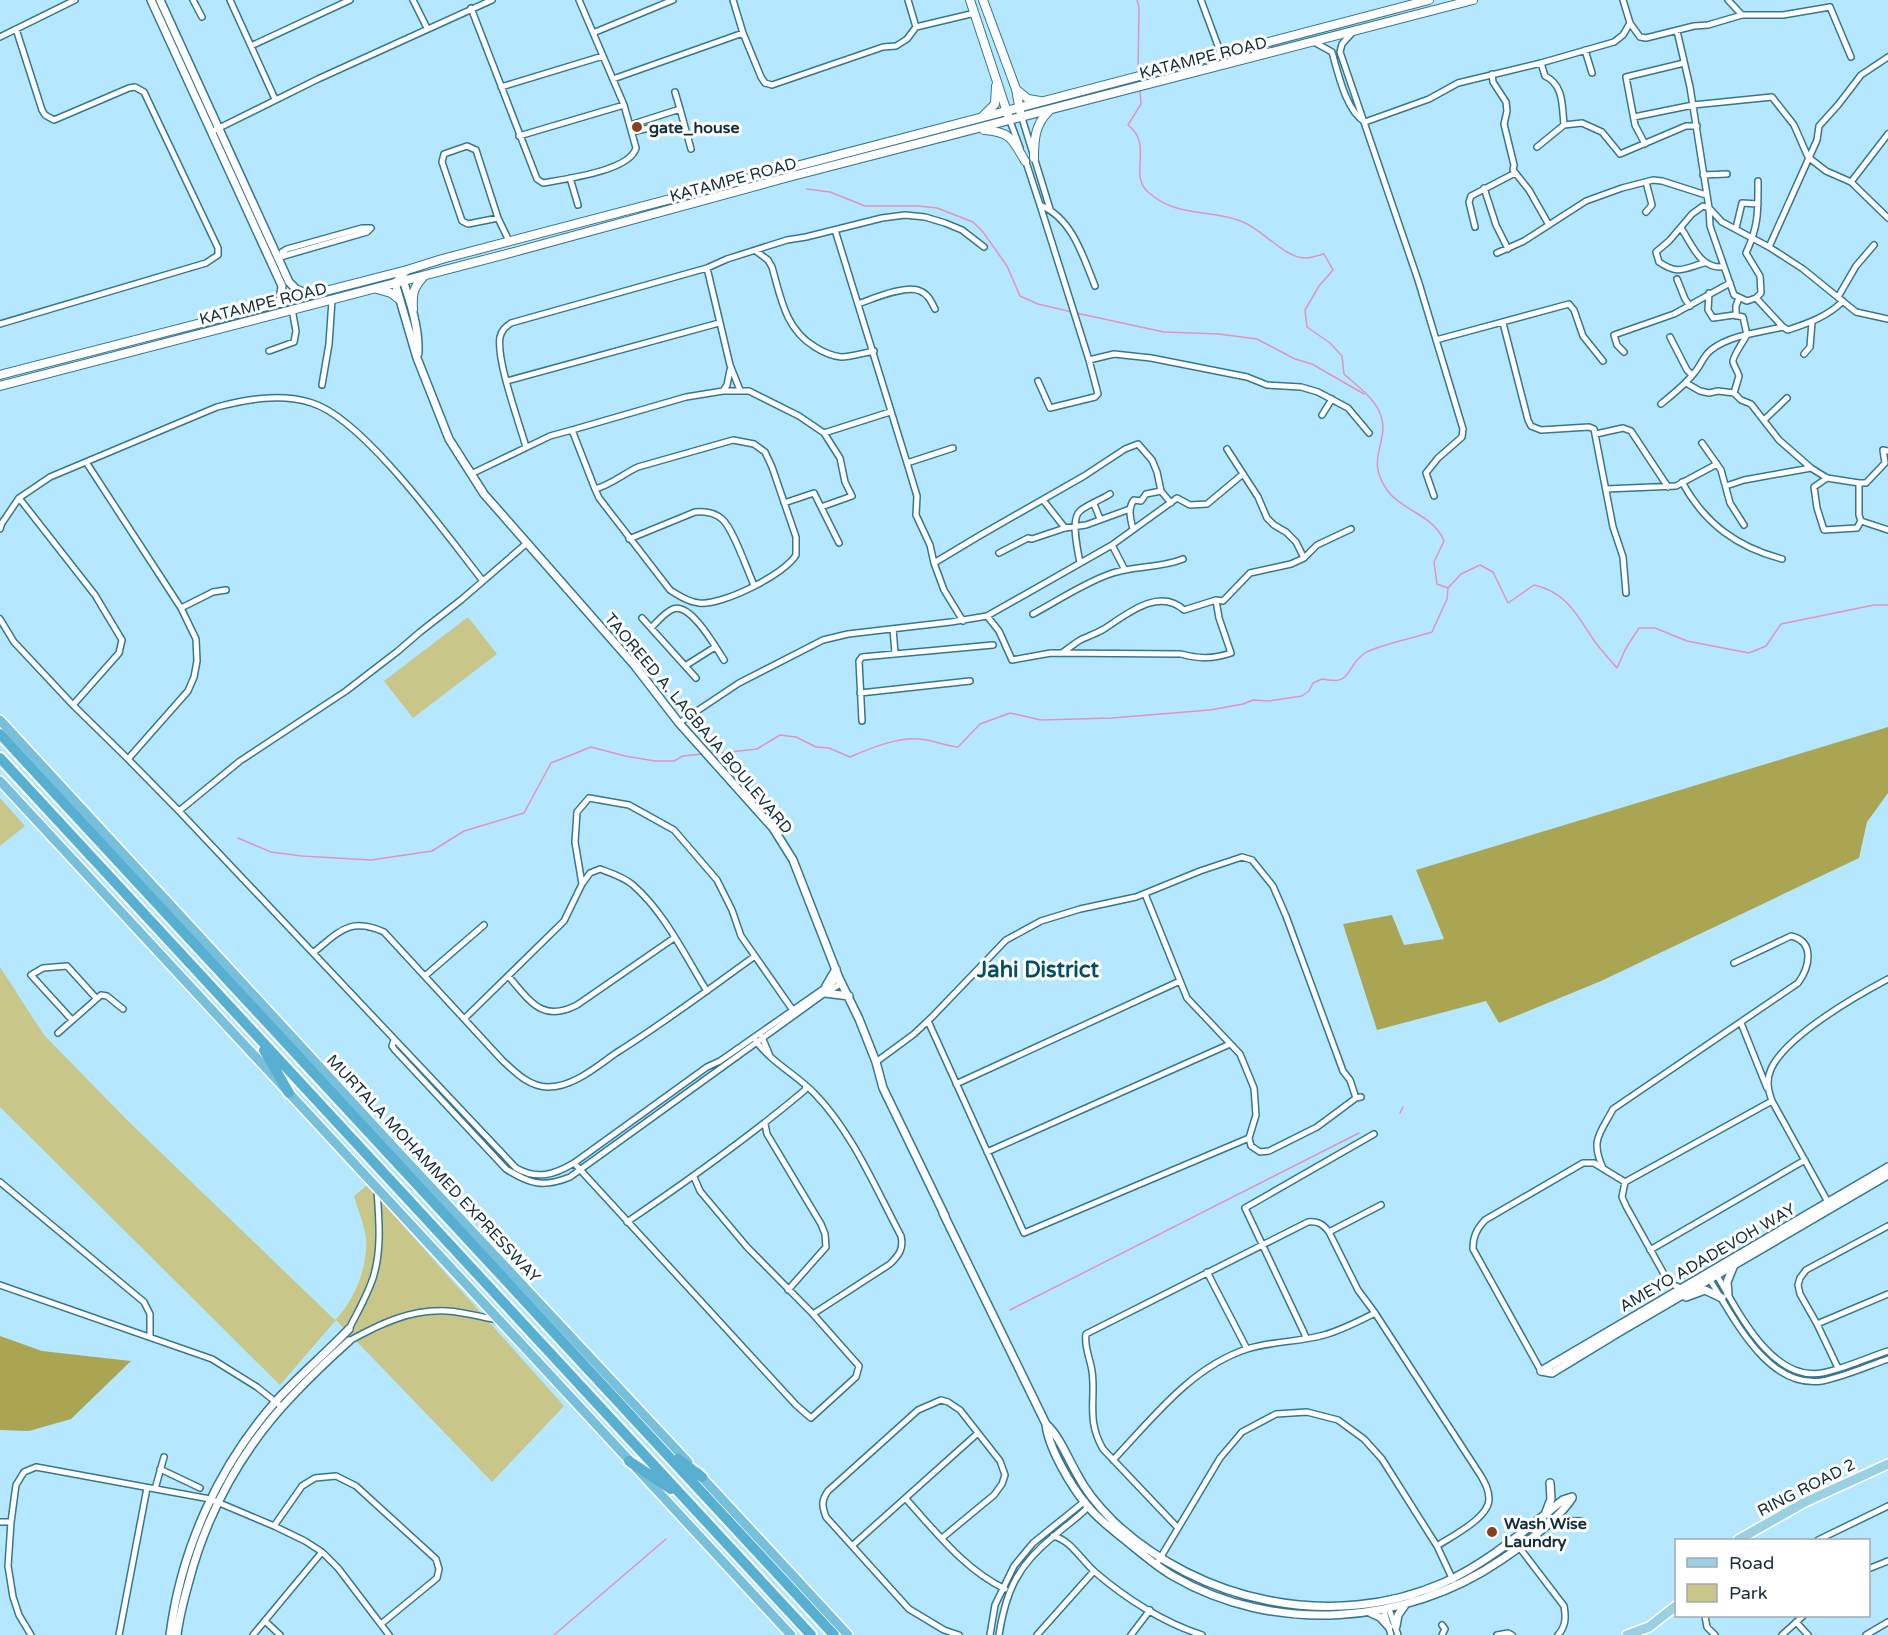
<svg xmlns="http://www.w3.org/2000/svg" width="1888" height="1635" font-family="'Varela Round',sans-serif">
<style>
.green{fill:#c8c689}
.forest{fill:#a9a552}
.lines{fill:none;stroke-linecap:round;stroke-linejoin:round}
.stream{stroke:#e194bd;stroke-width:1.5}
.minor-casing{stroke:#367790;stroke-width:8}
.tertiary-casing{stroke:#367790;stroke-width:10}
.secondary-casing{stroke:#367790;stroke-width:10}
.primary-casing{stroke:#fff;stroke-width:12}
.trunk-casing{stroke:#fff;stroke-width:12}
.motorway-casing{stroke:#fff;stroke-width:14}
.minor{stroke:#fff;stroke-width:5}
.tertiary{stroke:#fff;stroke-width:7}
.secondary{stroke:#fff;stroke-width:8}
.primary{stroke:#9acfe4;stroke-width:9}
.trunk{stroke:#78bfdb;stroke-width:9}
.motorway{stroke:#57afd2;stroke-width:10}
.poi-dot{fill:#87411b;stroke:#fff;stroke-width:2}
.labels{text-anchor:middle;stroke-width:6;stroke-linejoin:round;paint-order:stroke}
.street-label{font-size:16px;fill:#132e39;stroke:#fff}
.poi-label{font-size:16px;font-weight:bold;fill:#132e39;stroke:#fff;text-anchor:start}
.district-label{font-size:22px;font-weight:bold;fill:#025068;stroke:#fff}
</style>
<rect width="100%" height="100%" fill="#b5e8ff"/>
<!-- green -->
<path class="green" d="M468 617 497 654 413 718 384 681Z
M0 798 25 826 0 846Z
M0 967 44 1035 127 1120 335 1320C355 1300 368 1266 366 1238 364 1224 358 1210 354 1196L367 1185 564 1406 492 1482 336 1320 280 1385 0 1107Z"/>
<!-- forest -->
<path class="forest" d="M1888 727V793L1867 822 1859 858 1601 981 1499 1023 1486 1001 1377 1030 1343 924 1392 915 1404 945 1444 939 1416 870Z
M0 1336 42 1351 131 1361 71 1419 29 1431 0 1430Z"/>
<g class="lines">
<!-- stream -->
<path class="stream" d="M1137 0 1139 7 1138 74
M1140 91 1141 104 1128 125C1154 145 1128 174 1148 192 1178 219 1211 208 1243 222 1263 230 1286 259 1306 258 1312 258 1319 255 1324 254L1333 270 1319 286 1305 310 1307 327 1330 343 1342 356 1344 374C1356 385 1372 396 1379 411 1393 441 1363 456 1387 490 1402 511 1434 515 1444 541L1434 562 1437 584 1448 588 1461 574 1480 565 1493 572 1508 603 1534 585C1567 592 1578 617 1595 642 1602 651 1610 660 1617 668L1626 648 1639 628H1655L1687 641 1749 653 1766 646 1781 624 1874 605H1888
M807 189 830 192 865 206H918L937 208 973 222 983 232 1007 266 1020 296 1038 304 1072 312
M1076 313 1164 332 1219 334 1257 339 1295 359 1312 364 1364 394
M710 754 757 749 780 735 796 737 816 747 829 748 850 757C871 748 897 737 920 739 933 740 945 746 958 747L980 724 1010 713 1041 720 1112 718 1210 710 1243 704 1253 700 1268 701 1302 696 1309 691 1313 683 1322 679C1354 686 1344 667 1365 653 1377 645 1415 638 1432 632L1447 599 1448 588
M238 838 271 852 302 856 371 860 432 851 464 831 524 813 551 763 591 747 625 756 655 761H674L683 756 702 754
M1400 1113 1403 1107
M1010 1310 1359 1133
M554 1635 666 1539"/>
<defs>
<path id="minor" d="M193 0 202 17
M230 0 275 99
M413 0 427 28
M733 0 743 33 761 77 765 83 772 85 883 47 896 46 907 39 916 27 975 13
M908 0 916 27
M1201 0 1221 54
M1623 0 1630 23 1640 37 1646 38 1694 26 1708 25 1742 15H1783L1830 7
M1728 0 1742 15
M1830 7 1851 57
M471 8 537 179 543 183C565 179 630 171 636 148L624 105 579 0
M1677 31 1690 87 1709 208 1722 222 1769 247 1803 269 1856 312 1888 319
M593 33 673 0
M1351 34 1342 44 1340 52 1418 280 1463 429 1462 437 1438 458 1426 473 1434 496
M0 37 75 0
M1314 42 1332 52C1338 73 1346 111 1365 122
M251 46 350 0
M1585 50 1592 73
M1541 63 1545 76C1564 85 1562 106 1564 125
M1492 74 1493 82 1506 102 1507 111 1504 124 1514 165 1513 170 1529 190 1549 225
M613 79 743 33
M501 87 603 56
M675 92 680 109
M1634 117 1693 105 1772 97 1794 125 1808 157 1826 171 1851 182 1888 218
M1022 118 1050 209
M1010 121 1020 148
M1365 122 1429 99 1458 83 1541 63 1614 42 1623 35 1630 23
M630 125 680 109 691 149
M211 132 318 79 492 0
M632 132 653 127 685 128
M519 136 624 105
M1645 144 1635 125 1626 77 1684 63
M1537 147 1564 125 1582 123 1602 132 1620 154 1686 126H1697
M1025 159 1040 205C1072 218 1083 256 1095 286
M1703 175 1727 174
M570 178 578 205
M1851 182 1888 134
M1484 188 1496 225 1508 249
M1040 205 1089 360 1114 354 1151 358 1247 377 1267 385 1301 387 1318 392 1348 408 1369 433
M1646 212 1652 205 1646 182
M498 218 468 224 462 221 442 162 444 154 467 146 476 150 498 218 509 241
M1475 227 1469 202 1471 196 1515 173
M1681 228C1693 246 1700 269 1724 267
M1736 228 1742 203 1758 204
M835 230 907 463 917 496 916 515 930 545 934 563
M1769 247 1817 140 1819 126 1838 105 1861 75 1888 57
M756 251 768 260 772 267C781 298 785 329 815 347 823 352 832 356 841 357 852 357 863 353 874 351
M1497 253 1524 241 1586 201 1622 188 1653 180 1662 181 1706 195
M277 258 367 232 371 228H362L287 249 282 252 283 256
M1704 263C1683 269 1678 275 1659 262L1656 252 1669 241 1692 214 1703 206 1709 208 1710 226 1734 295 1747 301 1756 298 1783 327
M707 268 730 365 740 390
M1677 279 1685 299 1690 306
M1709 293 1708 310 1713 318 1734 315 1743 317 1747 335C1744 340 1732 358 1733 362 1734 366 1738 372 1739 376L1734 393
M1838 297 1856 266 1874 245
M1756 298 1761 293 1760 276 1746 253C1759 225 1758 211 1758 181
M858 304C872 299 907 284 920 291 928 294 931 301 935 309
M1736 316V306L1739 298
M1503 323 1528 420 1531 426 1541 430 1589 427 1594 429 1613 527 1623 557 1626 593
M0 324 206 263 218 255V248L144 92 135 87 129 88 54 120 45 115 42 110 16 29
M1670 337 1687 370 1692 375
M1436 340 1569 304 1574 310 1583 336 1603 361
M269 351 294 342 296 331 292 309
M1624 352 1617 345 1614 335 1674 314 1730 283
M1804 354 1810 347 1812 322
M507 381 719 323
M1038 381 1050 408 1095 397 1098 394 1089 360
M1686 383 1700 391 1709 393 1718 391 1734 393 1741 400 1751 404 1779 440 1811 468 1827 478 1859 483V515L1861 521 1888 530
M322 385 329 344 332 300
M723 391 727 385 730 370
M1661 404C1673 394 1686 384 1695 372 1701 365 1704 355 1711 350 1730 335 1761 332 1783 327L1788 330C1808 323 1827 317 1843 301
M1322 415 1332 399
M1764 420 1787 398
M572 430 686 397 723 391H749L799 416 824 433 840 458 845 482 852 496 821 507 839 543
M824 433 890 412
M1596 434 1623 428 1631 431 1668 487
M1702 443 1721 470 1730 503 1744 525
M526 447C519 422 496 360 500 337 502 330 505 327 511 323L707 268 727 259 787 240 806 237 882 218 905 215 925 217 945 223 962 230 984 247
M1227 449 1258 497 1267 518 1274 525 1286 532 1296 542 1304 558
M907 463 953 448
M471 474 550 436 572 430 595 489 599 498 670 590C678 595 688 602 699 603 722 606 785 574 796 555V537L772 467 765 452 754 444 733 440 638 467C623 474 611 485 595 489
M1827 478 1814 487 1817 508 1824 530 1857 528 1861 521
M1682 482C1705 524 1737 547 1782 559
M1859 483H1866L1885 463 1883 450 1888 451
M1726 486 1744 480 1811 468
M1606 489 1676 486 1717 464
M1043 500 1065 528
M784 503 814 493 821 507
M1094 504 1100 519
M0 529 2 523 19 498 50 477 217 407C248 399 281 393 312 403 364 419 448 537 483 581
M1133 529C1131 521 1127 508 1134 500L1141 501 1146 494 1161 491
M629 539 695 512C705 511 714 512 722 519 733 528 747 570 754 585
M1112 545 1125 570
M999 553 1028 538 1032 539 1065 528 1086 525 1130 509
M1080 563C1078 551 1070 519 1080 511 1088 504 1101 500 1110 494
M181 608 213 592 226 590
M1033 614C1057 601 1081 585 1107 575 1131 565 1159 569 1183 559
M987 616 999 631 1012 660 1051 653 1181 654C1199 659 1213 659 1231 653L1219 618 1216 600 1223 601 1250 573 1291 564 1304 558 1317 545 1351 529
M642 618 696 678
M0 619 14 642 73 705 119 653 122 640 95 595 19 498
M963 621 944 590 934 563 979 536 1084 476 1125 449 1138 444 1152 460 1157 472 1161 491 1171 503
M651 628C657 622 665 612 673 609 691 602 716 648 724 660
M893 629 895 653
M1062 653C1069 648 1075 643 1082 639 1089 636 1097 633 1104 629 1127 614 1159 587 1184 610L1216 600
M685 666 715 647
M860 693 970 681
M73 705 128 759 188 691 194 677 197 661 196 639 181 608 86 462
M862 721 859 661 862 657 993 645
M679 723 739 683 823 640 848 634 951 622 987 616 1112 545 1177 498 1190 505 1207 504 1243 474
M128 759 179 811 240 761 346 691 398 651 420 632 461 600 527 543
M179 811 516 1168C537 1180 554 1175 574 1163L707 1067 720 1061 839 978
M582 884 575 842 577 812 589 798 629 805 674 830 717 880 732 910 741 936 792 1009
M314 952C340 931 350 917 384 932L502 1060C515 1072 529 1087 548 1087 573 1087 596 1067 616 1053 664 1023 709 989 755 956
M425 976 484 925
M509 977C530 1001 542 1023 577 1005L674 938
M464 1019 564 921 582 884 590 873 600 869C611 873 624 877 633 885 665 913 685 956 707 991
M72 1020 31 975 43 968 67 966 96 998
M928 1021 1024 1233 1249 1138 1256 1115 1254 1088 1240 1054 1187 998 1145 894
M1741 1023 1767 1088
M58 1033 101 995 107 996 123 1009
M762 1037 770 1056
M394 1040 392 1046 395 1050 506 1169C530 1184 543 1188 570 1177L825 993 842 983
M756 1041C773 1064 796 1074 815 1094 852 1132 876 1189 901 1236 904 1249 899 1255 890 1264L813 1314
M876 1062 914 1034 932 1017 1006 940 1041 921 1080 909 1136 897 1200 871 1242 857 1252 860 1273 886 1286 916 1343 1071 1350 1080 1356 1098
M956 1084 1180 981
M765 1124 767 1134 821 1224 825 1234 826 1247 788 1290
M1249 1138 1251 1146 1260 1152 1269 1151 1317 1127 1356 1098 1361 1097
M987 1152 1230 1044
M574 1163 796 1405 811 1418 856 1377 859 1366 813 1314 747 1247 700 1191 694 1177
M1603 1168C1590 1140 1600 1134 1613 1109L1798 983C1809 968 1816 942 1791 936L1734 963
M0 1182 144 1302 150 1314V1336
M1829 1204 1772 1101C1768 1090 1766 1080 1771 1069 1786 1036 1856 996 1888 979
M627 1222C689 1180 748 1138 805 1090L806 1086
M1329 1232 1381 1205
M1650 1250 1805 1160
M1207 1272 1247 1349
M1716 1274C1737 1309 1771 1382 1822 1373 1844 1369 1866 1358 1888 1351
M1708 1277C1733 1315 1766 1389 1822 1381 1843 1377 1868 1366 1888 1359
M0 1285 212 1359 257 1387 282 1407
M1681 1288 1669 1283 1626 1206 1622 1197 1625 1182 1772 1101
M1817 1324 1888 1294
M349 1329C357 1313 367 1296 373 1278 382 1250 379 1219 377 1190
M1306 1337 1245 1208 1374 1134
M349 1341C380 1324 410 1309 447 1311 464 1312 481 1317 498 1320
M1838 1368 1817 1324 1800 1294 1798 1285 1800 1278 1806 1270 1888 1226
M1541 1371 1473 1249C1473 1237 1476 1230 1485 1220L1583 1163H1594L1625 1182
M1113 1460C1152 1419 1191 1367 1247 1349 1272 1341 1300 1342 1324 1335 1342 1330 1359 1321 1375 1313
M160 1469 200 1488
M155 1489 164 1457
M906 1499C936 1532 964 1569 1005 1589
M0 1522H11
M274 1526 302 1486 315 1478 336 1476 356 1486 436 1559 439 1569 437 1578 381 1624
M1178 1528 1103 1449C1086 1420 1096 1399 1092 1371 1090 1358 1084 1347 1086 1334L1308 1222C1318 1221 1323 1224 1329 1232L1358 1290 1375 1313 1481 1476C1485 1483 1489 1490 1489 1499 1489 1518 1452 1536 1437 1546
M1053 1536C1071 1540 1081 1560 1095 1572 1125 1598 1164 1623 1202 1635
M942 1538 994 1495 1002 1484 1005 1475 1000 1461 960 1410 948 1402 941 1400 918 1410 828 1491C821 1501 822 1506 826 1517L909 1609 944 1630 959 1635
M1818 1540 1888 1506
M853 1545 978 1433
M1519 1547 1564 1606C1566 1617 1566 1626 1558 1635
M1156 1565 1220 1458 1242 1432 1276 1414 1307 1412 1338 1420 1364 1439 1382 1459 1437 1546 1453 1580
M1868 1569 1888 1561
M1389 1609 1398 1635
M1384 1611 1391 1635
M1705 1616 1707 1627 1715 1635
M265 1621 280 1635
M1796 1622 1808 1635
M1442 1625 1445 1629 1442 1635
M31 1635 19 1615 13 1597 8 1566 11 1522 16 1485 24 1472 36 1467 210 1499 274 1526 305 1541 322 1552 338 1568 389 1635
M119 1635 147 1488
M253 1635 322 1552
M990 1635 995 1605 1014 1566 1033 1543 1085 1501
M999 1635C1006 1590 1018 1565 1054 1536 1065 1526 1079 1517 1089 1506
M1037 1635 1094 1571
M1131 1635 1150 1610
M1497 1635 1508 1633 1512 1635
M1782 1635 1803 1616
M1866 1635 1888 1622"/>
<path id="tertiary" d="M151 0 282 286 280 303
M160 0 289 282 296 289 308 294
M407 270 395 283 417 358 449 439 484 494 635 666 679 723 773 828 793 860 839 978 859 1019 876 1062 883 1088 945 1216
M400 278 403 280C411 304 419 328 418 353
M826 986 836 969
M825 993 849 996
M943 1213 1046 1424C1060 1437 1067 1457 1077 1474 1086 1492 1099 1507 1113 1521 1200 1603 1333 1631 1443 1583 1488 1563 1525 1530 1563 1500L1572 1497
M1728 1294 1727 1282 1734 1265
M1686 1297 1705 1290 1722 1298
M1541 1371 1888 1167
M1541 1371 1552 1373 1621 1331 1888 1175
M1046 1424C1048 1447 1071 1486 1086 1504 1095 1516 1108 1526 1119 1535 1137 1549 1154 1565 1173 1576 1274 1635 1406 1625 1501 1560 1522 1546 1559 1519 1572 1498
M1546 1512 1551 1499 1550 1483
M1551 1521 1581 1522
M1371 1613 1380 1617 1389 1627
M1396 1626 1398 1615 1405 1605
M170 1635C181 1549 219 1465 277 1400 300 1375 325 1354 349 1329
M177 1635C179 1617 184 1599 189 1581 207 1512 243 1447 293 1395 311 1376 330 1358 349 1341"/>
<path id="secondary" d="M970 0 1008 115
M983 0 1016 89 1020 111
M1017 90 1028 99 1040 101
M982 117 995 104 996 86
M984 130C1011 132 1012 139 1025 161
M1034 158C1034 140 1035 125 1048 112
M377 289 391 293 399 299
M413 309C412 294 413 288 424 276
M0 375 407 270 442 259 1429 0
M0 386 514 252 785 178 1473 0"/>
<path id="primary" d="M1738 1540 1803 1503 1888 1464
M1627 1635 1649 1627 1676 1606"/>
<path id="trunk" d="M0 720 402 1156 688 1462
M0 781 791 1635
M697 1472 848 1635"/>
<path id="motorway" d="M0 734 834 1635
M0 758 811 1635
M264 1050 289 1093
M678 1459 702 1477
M629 1461 671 1489"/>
</defs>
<!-- minor casing -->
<use href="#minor" class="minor-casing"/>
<!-- tertiary casing -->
<use href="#tertiary" class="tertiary-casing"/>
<!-- secondary casing -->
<use href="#secondary" class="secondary-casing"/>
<!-- primary casing -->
<use href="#primary" class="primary-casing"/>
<!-- trunk casing -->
<use href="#trunk" class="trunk-casing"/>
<!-- motorway casing -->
<use href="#motorway" class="motorway-casing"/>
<!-- minor -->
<use href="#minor" class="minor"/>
<!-- tertiary -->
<use href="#tertiary" class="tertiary"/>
<!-- secondary -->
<use href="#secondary" class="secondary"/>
<!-- primary -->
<use href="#primary" class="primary"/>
<!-- trunk -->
<use href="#trunk" class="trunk"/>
<!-- motorway -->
<use href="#motorway" class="motorway"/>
</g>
<!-- markers -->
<g class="poi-dot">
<circle cx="637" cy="127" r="6"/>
<circle cx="1492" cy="1532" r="6"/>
</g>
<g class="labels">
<!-- street labels -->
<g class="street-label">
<text transform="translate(1203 57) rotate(-14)" y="6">KATAMPE ROAD</text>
<text transform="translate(733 179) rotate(-15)" y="6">KATAMPE ROAD</text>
<text transform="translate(263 303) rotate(-14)" y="6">KATAMPE ROAD</text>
<text transform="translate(699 723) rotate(50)" y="6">TAOREED A. LAGBAJA BOULEVARD</text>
<text transform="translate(434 1168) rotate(47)" y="6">MURTALA MOHAMMED EXPRESSWAY</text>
<text transform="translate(1707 1257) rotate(-30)" y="6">AMEYO ADADEVOH WAY</text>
<text transform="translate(1806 1487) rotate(-27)" y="6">RING ROAD 2</text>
</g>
<!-- poi labels -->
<g class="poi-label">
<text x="649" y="133">gate_house</text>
<text x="1504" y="1529">Wash Wise<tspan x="1504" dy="18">Laundry</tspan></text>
</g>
<!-- district labels -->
<g class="district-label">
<text x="1038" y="977">Jahi District</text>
</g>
</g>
<!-- legend -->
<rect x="1675" y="1539" width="195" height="78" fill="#ffffff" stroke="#a1abb0" stroke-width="1.5"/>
<rect x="1687" y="1558" width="30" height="9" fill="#9acfe4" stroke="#a1abb0" stroke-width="1.5"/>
<text x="1729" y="1569" font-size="18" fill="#132e39">Road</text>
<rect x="1687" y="1584" width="30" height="18" fill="#c8c689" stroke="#a1abb0" stroke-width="1.5"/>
<text x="1729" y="1599" font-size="18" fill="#132e39">Park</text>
</svg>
